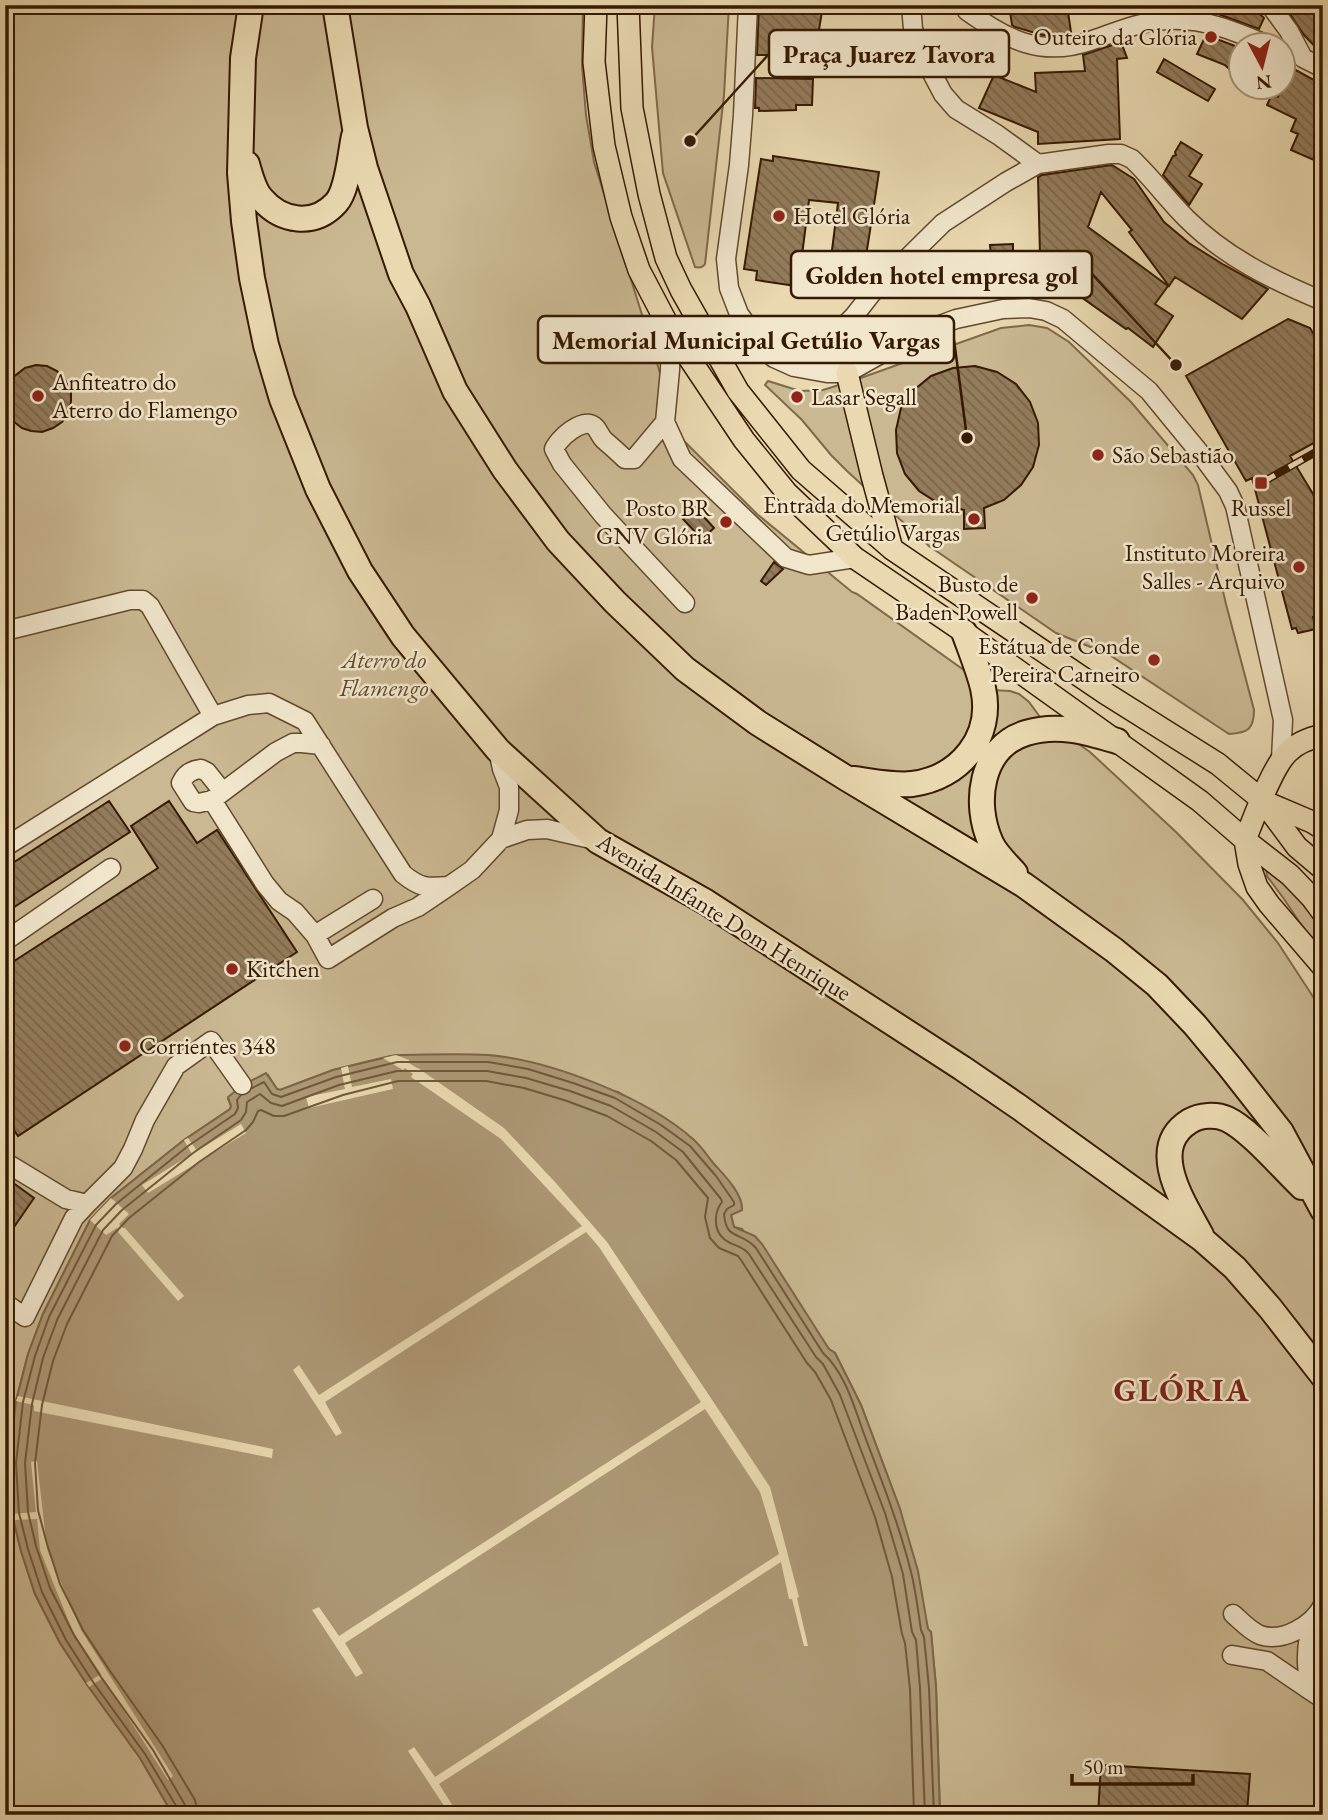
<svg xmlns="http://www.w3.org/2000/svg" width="1328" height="1820" font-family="'EB Garamond',serif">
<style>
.green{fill:#cab892;stroke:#806849;stroke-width:2}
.water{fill:#ac9774;stroke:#7c6546;stroke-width:2}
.pier{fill:#e9d8b0}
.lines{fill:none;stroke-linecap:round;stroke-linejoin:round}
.shore{stroke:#70583a;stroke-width:2}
.building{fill:url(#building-back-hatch);stroke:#351900;stroke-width:2;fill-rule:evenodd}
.minor-casing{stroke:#62492c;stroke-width:21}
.major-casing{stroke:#351900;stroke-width:24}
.highway-casing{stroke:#351900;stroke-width:28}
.minor{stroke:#f1e6cc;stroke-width:18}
.major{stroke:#e9d8b0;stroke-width:21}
.highway{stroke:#e9d8b0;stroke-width:24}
.rail-casing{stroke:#351900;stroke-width:8}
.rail{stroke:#f1e6cc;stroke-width:5;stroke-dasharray:16;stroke-linecap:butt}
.poi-dot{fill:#8f2418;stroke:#f1e6cc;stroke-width:2.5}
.labels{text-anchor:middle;stroke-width:5;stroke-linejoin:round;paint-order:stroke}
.poi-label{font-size:24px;fill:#351900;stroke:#f1e6cc;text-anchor:end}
.park-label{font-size:24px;font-style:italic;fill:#62492c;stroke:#f1e6cc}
.street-label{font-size:24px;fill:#351900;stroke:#f1e6cc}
.district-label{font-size:32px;font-weight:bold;letter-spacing:2px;fill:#7a1f14;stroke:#f1e6cc}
.leader{fill:none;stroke:#351900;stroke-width:2.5}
.callout-dot{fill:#351900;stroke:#f1e6cc;stroke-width:2.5}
.callout{fill:#f1e6cc;stroke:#351900;stroke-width:2.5}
.callout-label{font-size:26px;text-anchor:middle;font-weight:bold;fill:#351900}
</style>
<defs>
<pattern id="building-back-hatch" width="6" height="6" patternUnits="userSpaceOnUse" patternTransform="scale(1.75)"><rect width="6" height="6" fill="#937c5c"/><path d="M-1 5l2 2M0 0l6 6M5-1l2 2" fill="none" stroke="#79654a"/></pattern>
</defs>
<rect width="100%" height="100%" fill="#e9d8b0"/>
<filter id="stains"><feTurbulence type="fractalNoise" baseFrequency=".00286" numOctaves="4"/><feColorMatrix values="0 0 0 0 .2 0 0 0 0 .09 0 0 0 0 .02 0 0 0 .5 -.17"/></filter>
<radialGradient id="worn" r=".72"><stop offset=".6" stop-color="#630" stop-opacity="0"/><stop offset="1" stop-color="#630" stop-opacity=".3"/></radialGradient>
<!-- green -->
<path class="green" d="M5 5H583L582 65 586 115 594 162 655 356 678 435 757 514 852 592 857 594 992 690 1010 691 1019 694 1029 702 1040 717 1090 752 1176 832 1243 900 1278 943 1323 1012V1815H940L936 1687 931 1632 928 1629 900 1509 861 1405 835 1353 829 1349 742 1229 734 1227 731 1215 694 1140 665 1119 618 1092 437 1055 390 1056 333 1070 280 1090 277 1089 268 1075 228 1099 231 1106 230 1109 184 1140 111 1198 90 1220 43 1314 28 1354 16 1401 12 1514 21 1551 35 1594 60 1643 88 1686 140 1758 173 1815H5Z
M655 5H729L724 95 705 264C703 267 699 268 695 267L663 173 652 47Z
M1029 325 1047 328 1069 342 1131 402 1193 475 1198 485 1226 604 1254 710C1254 729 1248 733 1229 734L1108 654 1056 633 929 546 847 471 831 455 802 420 765 385 768 381 800 391 823 390 855 380 1001 328Z
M1266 867 1293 892 1323 929V957L1284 899 1267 876Z"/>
<!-- water -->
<path class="water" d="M396 1055C426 1055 457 1053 488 1055 550 1060 648 1098 694 1140 702 1147 708 1157 715 1165 725 1176 743 1194 742 1210L731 1215 734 1227 755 1236 762 1244 829 1349 835 1353 861 1405 900 1509 918 1571 928 1629 931 1632 936 1687 940 1815H173L140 1758 88 1686 60 1643 35 1594 21 1551 12 1514 9 1463 16 1401 28 1354 43 1314 90 1220 111 1198 184 1140 230 1109 231 1106 228 1097 243 1085 266 1073 277 1089 280 1090 333 1070Z"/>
<!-- pier -->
<path class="pier" d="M396 1055 409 1060V1063L417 1068H418L504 1128 555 1182 607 1242 770 1487 799 1597 797 1598 808 1646H804L792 1599H789L781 1562 439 1784 458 1814 456 1815H450L408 1751 414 1747 435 1777 779 1554 760 1492 705 1409 345 1643 363 1673 356 1677 312 1610 319 1607 339 1636 701 1402 599 1247 586 1232 325 1402 342 1433 336 1436 293 1370 299 1365 319 1395 582 1226 501 1139 411 1077 413 1074 405 1068 403 1070 383 1058Z
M348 1066 352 1087 391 1079 393 1089 309 1108 306 1097 345 1089 341 1068Z
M241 1124 246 1133 148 1193 142 1185 192 1154 184 1140 188 1138 197 1151Z
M111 1198 129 1214 119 1224 123 1228H125L184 1296 178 1301 118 1232 119 1231 117 1228 106 1235 90 1220Z
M18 1396 273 1449 272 1458 34 1411V1405L16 1401Z
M37 1461 47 1549 81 1630 173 1776 168 1780 103 1678 89 1687 88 1685 86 1683 101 1674 73 1632 40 1550 37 1519 14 1520 12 1514 36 1512 31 1462Z"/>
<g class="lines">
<!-- shore -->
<path class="shore" d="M252 1088 264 1082 272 1094 281 1097 336 1077 397 1062H488L528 1069 573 1083 615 1098 661 1125 690 1146 716 1176 734 1202V1205L727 1209 724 1214C726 1241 741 1231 756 1248L823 1353C845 1373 854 1406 864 1434 881 1479 899 1524 911 1572 916 1591 918 1611 921 1630L924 1637 929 1688 934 1815
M178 1815V1809L145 1754 93 1682 66 1640 42 1592 28 1549 19 1513 16 1463 23 1402 35 1356 49 1317 96 1225 116 1204 188 1146 235 1114 238 1108 237 1100 241 1095
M187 1815 185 1805 153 1750 101 1677 74 1635 50 1588 36 1546 28 1512 25 1463 32 1404 43 1358 57 1320 103 1230 122 1210 193 1153 241 1120 246 1112 247 1102 260 1094 271 1103 282 1106 339 1085 397 1071H487L526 1078 570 1091 611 1106 656 1132 683 1152 721 1199 722 1202C714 1212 713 1230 724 1239 732 1246 742 1245 749 1254L816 1357 823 1364 840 1395 885 1513 903 1574 912 1632 916 1640 920 1688 925 1815
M198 1815 195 1800 162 1745 110 1671 83 1630 60 1584 47 1544 38 1510 35 1463 42 1405 53 1361 67 1324 112 1236 129 1218 199 1162 246 1130 253 1122 258 1111 261 1110 274 1116H284L343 1095 398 1081H486L524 1088 567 1101 607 1116 651 1141 676 1160 708 1198 705 1217 710 1238 719 1248 738 1256 741 1260 807 1363 815 1372 831 1400 875 1517 892 1577 902 1634 905 1643 910 1689 914 1815"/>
</g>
<!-- building -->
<path class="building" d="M759 5H823L818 36 812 35V55H757Z
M1009 5H1067L1071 32 1054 36 1042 35 1015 27 1012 25Z
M1199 5H1250L1264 18 1259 29 1199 7Z
M1287 5H1314L1323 24V55L1304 35 1286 8Z
M1206 35 1238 47 1235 55 1241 60V80L1225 65 1197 54Z
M1121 42 1127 58 1117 59 1120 139 1038 144V132L979 108 994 75 1036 92 1035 73 1085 71 1083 55Z
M1164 59 1215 89 1208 101 1157 72Z
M1292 68 1323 85V120L1315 137 1323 141V164L1291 150 1298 134 1291 131 1296 119 1267 105 1272 94 1278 97Z
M756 78 813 79 812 105H796V110L759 111V108H755Z
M1181 142 1202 155 1189 176 1202 184 1189 205 1163 175 1173 156 1176 155 1175 152Z
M773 156 879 172 861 289 856 295 756 280 757 271 744 269 761 159 773 161ZM809 200 838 203 831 258 802 255Z
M1112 165 1134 179 1164 222 1189 243 1224 265 1268 289 1242 319 1175 277 1169 286 1129 232 1132 230 1101 192 1088 227 1168 286 1155 304 1173 316 1153 347 1128 328 1126 329 1067 287 1015 269 1014 276H992V274H975V268L944 276 941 263H943L942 258 991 256 990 245 1013 244V256L1040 255 1038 177 1042 175Z
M1288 319 1310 328 1323 350V438L1290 456 1313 494 1323 518V614L1313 617 1316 629 1298 633 1296 628 1292 629 1252 478 1246 481 1186 376Z
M36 365 47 366 57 371 65 380 71 390V401L69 412 62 422 53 428 42 432 31 431 22 428 13 421 7 413 5 404V378H12L25 368Z
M975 366 997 372 1016 384 1030 402 1038 423 1039 445 1033 467 1021 485 1004 500 984 508 985 528 964 529V510L938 503 919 491 905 474 897 453 896 430 901 408 914 390 931 376 953 368Z
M695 507 714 528 702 539 683 519Z
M774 562 783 569 766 585 761 581Z
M109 801 130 832 5 913V868Z
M169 801 197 843 217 830 297 952 18 1136 5 1117V967L158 868 131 826Z
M5 1177 34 1198 5 1240Z
M1101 1765 1250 1774 1247 1812 1151 1806 1150 1815H1098Z"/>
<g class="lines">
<defs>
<path id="minor" d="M748 5 743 115 739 165 726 259 729 288 739 314 766 351 774 358 794 367 827 373H847L897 345 932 328 956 319 1003 309 1029 308 1046 311 1063 319 1149 391 1199 452 1228 491 1235 506 1283 720 1281 759
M911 5 913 29 922 54 943 94 956 109 998 135 1038 164
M1270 5 1289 31 1303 58 1323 68
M967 11C1006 39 1041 58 1090 41 1116 32 1140 21 1168 20 1205 18 1237 32 1270 46
M671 331 670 370 665 422 682 459 786 558 809 565 855 558
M756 336 777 340H797L833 333 843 327 854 316 872 293 943 223 1006 182 1038 164 1109 154H1121L1132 159C1152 178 1168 200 1187 219 1225 257 1274 281 1323 301
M665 422 634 459H625C618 452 611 446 604 440 600 436 598 429 594 426 582 417 558 439 554 449L562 464 603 515 685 603
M5 631 130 600H143L150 606 213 716
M321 745 302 743H293L276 752 212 800 265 884 279 901 295 912 315 935 328 959 393 918 418 907 449 886 472 870 501 839
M498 750 502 769 509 787V810L501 839 527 830 547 829 595 840
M212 800 199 803 193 802 181 783C185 774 191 770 201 769L207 772 223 792
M5 847 213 716 248 705 269 703 305 721 403 874C420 888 427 888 449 886
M315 935 373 899
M5 941 111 868
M5 1162 66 1199 87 1204 123 1168 133 1149 145 1120 176 1066 211 1041 242 1085
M5 1303 25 1317 74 1218 87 1204
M1233 1614C1241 1621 1250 1631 1260 1635 1283 1643 1313 1625 1323 1605
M1317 1616C1304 1639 1305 1665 1311 1691L1323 1699
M1232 1655 1267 1661 1311 1691
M1323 1815V1813"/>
<path id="major" d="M596 5 594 62 604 146 621 217 639 270 671 331 744 440 787 493 855 558 964 632 1200 801 1245 840 1290 875 1312 898 1323 913
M628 5 632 108 649 194 666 258 681 290 738 391 801 470 892 549 1105 693 1218 764 1262 800 1297 847 1323 869
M847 373 872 476 892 549
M1265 802 1312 822 1323 829
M1245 840 1249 864 1257 887 1269 904 1323 967
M1245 840C1254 818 1272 767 1288 752 1298 742 1310 738 1323 735"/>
<path id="highway" d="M251 5 243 58 240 173 244 221 252 278 266 345 282 399 318 489 360 571 403 636 498 750 598 841 706 902 962 1068 1019 1107 1202 1239 1235 1268 1270 1308 1323 1376
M335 5 355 128 365 168 401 274 418 306 455 391 505 470 558 541 615 602 685 669 758 723 846 778 1024 885 1114 950 1157 985 1195 1025 1230 1067 1281 1132 1323 1210
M247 164C250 175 254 190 261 198 281 222 314 227 336 203 348 190 350 154 354 136
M853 779C871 781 893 786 912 784 960 778 994 737 983 688 979 671 970 649 964 632
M1015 873C1007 864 996 854 991 843 973 804 980 747 1026 733 1058 723 1087 732 1117 741
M1201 1235C1184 1203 1146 1148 1190 1121 1200 1115 1216 1114 1227 1119 1249 1129 1283 1169 1302 1187"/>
</defs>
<!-- minor casing -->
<use href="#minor" class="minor-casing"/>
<!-- major casing -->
<use href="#major" class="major-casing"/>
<!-- highway casing -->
<use href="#highway" class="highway-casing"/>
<!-- minor -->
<use href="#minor" class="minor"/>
<!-- major -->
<use href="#major" class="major"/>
<!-- highway -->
<use href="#highway" class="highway"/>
<defs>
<path id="rail" d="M1261 483 1323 448"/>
</defs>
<!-- rail casing -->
<use href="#rail" class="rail-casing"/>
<!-- rail -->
<use href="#rail" class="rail"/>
</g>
<!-- markers -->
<g class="poi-dot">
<circle cx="1211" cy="37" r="7"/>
<circle cx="779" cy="216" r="7"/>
<circle cx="38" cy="396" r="7"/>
<circle cx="797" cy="397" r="7"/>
<circle cx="1098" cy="455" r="7"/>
<rect x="1254" y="476" width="14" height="14" rx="3.5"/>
<circle cx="974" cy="519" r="7"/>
<circle cx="726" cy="522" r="7"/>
<circle cx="1299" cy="567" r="7"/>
<circle cx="1032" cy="598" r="7"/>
<circle cx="1154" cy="660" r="7"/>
<circle cx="232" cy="969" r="7"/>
<circle cx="125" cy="1046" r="7"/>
</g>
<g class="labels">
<!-- poi labels -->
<g class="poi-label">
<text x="1197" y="45">Outeiro da Glória</text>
<text x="793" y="224" text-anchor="start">Hotel Glória</text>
<text x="52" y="390" text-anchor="start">Anfiteatro do<tspan x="52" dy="28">Aterro do Flamengo</tspan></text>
<text x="811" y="405" text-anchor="start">Lasar Segall</text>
<text x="1112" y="463" text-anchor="start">São Sebastião</text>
<text x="960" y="513">Entrada do Memorial<tspan x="960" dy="28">Getúlio Vargas</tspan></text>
<text x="712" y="516">Posto BR<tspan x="712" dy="28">GNV Glória</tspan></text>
<text x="1261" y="516" text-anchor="middle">Russel</text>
<text x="1285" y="561">Instituto Moreira<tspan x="1285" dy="28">Salles - Arquivo</tspan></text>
<text x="1018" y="592">Busto de<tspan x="1018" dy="28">Baden Powell</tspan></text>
<text x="1140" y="654">Estátua de Conde<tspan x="1140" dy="28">Pereira Carneiro</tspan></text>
<text x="246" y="977" text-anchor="start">Kitchen</text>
<text x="139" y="1054" text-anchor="start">Corrientes 348</text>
</g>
<!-- park labels -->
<g class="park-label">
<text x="384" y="668">Aterro do<tspan x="384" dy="28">Flamengo</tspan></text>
</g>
<!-- street labels -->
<g class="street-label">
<text transform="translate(724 917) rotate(32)" y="8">Avenida Infante Dom Henrique</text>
</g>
<!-- district labels -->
<g class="district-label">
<text x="1182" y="1401">GLÓRIA</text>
</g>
</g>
<!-- callouts -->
<path class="leader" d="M690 141L769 54M1176 365L1092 274M967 438L954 340"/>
<g class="callout-dot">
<circle cx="690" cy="141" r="7"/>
<circle cx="1176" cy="365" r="7"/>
<circle cx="967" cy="438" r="7"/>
</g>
<g class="callout">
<rect x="769" y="30" width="240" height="47" rx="7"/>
<rect x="791" y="251" width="301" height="47" rx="7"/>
<rect x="538" y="316" width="416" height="47" rx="7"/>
</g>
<g class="callout-label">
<text x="889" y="63">Praça Juarez Tavora</text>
<text x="942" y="284">Golden hotel empresa gol</text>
<text x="746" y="349">Memorial Municipal Getúlio Vargas</text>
</g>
<!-- margin -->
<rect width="1328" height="1820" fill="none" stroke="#e9d8b0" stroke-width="28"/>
<rect x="7" y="7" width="1314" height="1806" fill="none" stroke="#351900" stroke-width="3.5"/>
<rect x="14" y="14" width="1300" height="1792" fill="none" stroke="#351900" stroke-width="2"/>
<!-- north arrow -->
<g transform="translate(1262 66) rotate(173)"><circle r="33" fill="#f1e6cc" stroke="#a6947a" stroke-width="2"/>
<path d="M0-5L12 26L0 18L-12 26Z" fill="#8f2418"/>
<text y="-10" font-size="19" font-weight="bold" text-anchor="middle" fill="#351900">N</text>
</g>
<!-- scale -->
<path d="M1072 1774v10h121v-10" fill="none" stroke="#351900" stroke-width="3.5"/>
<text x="1083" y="1774" font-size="21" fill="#351900" stroke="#f1e6cc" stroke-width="5" paint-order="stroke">50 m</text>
<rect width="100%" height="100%" filter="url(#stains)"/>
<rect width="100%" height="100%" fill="url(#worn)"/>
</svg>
